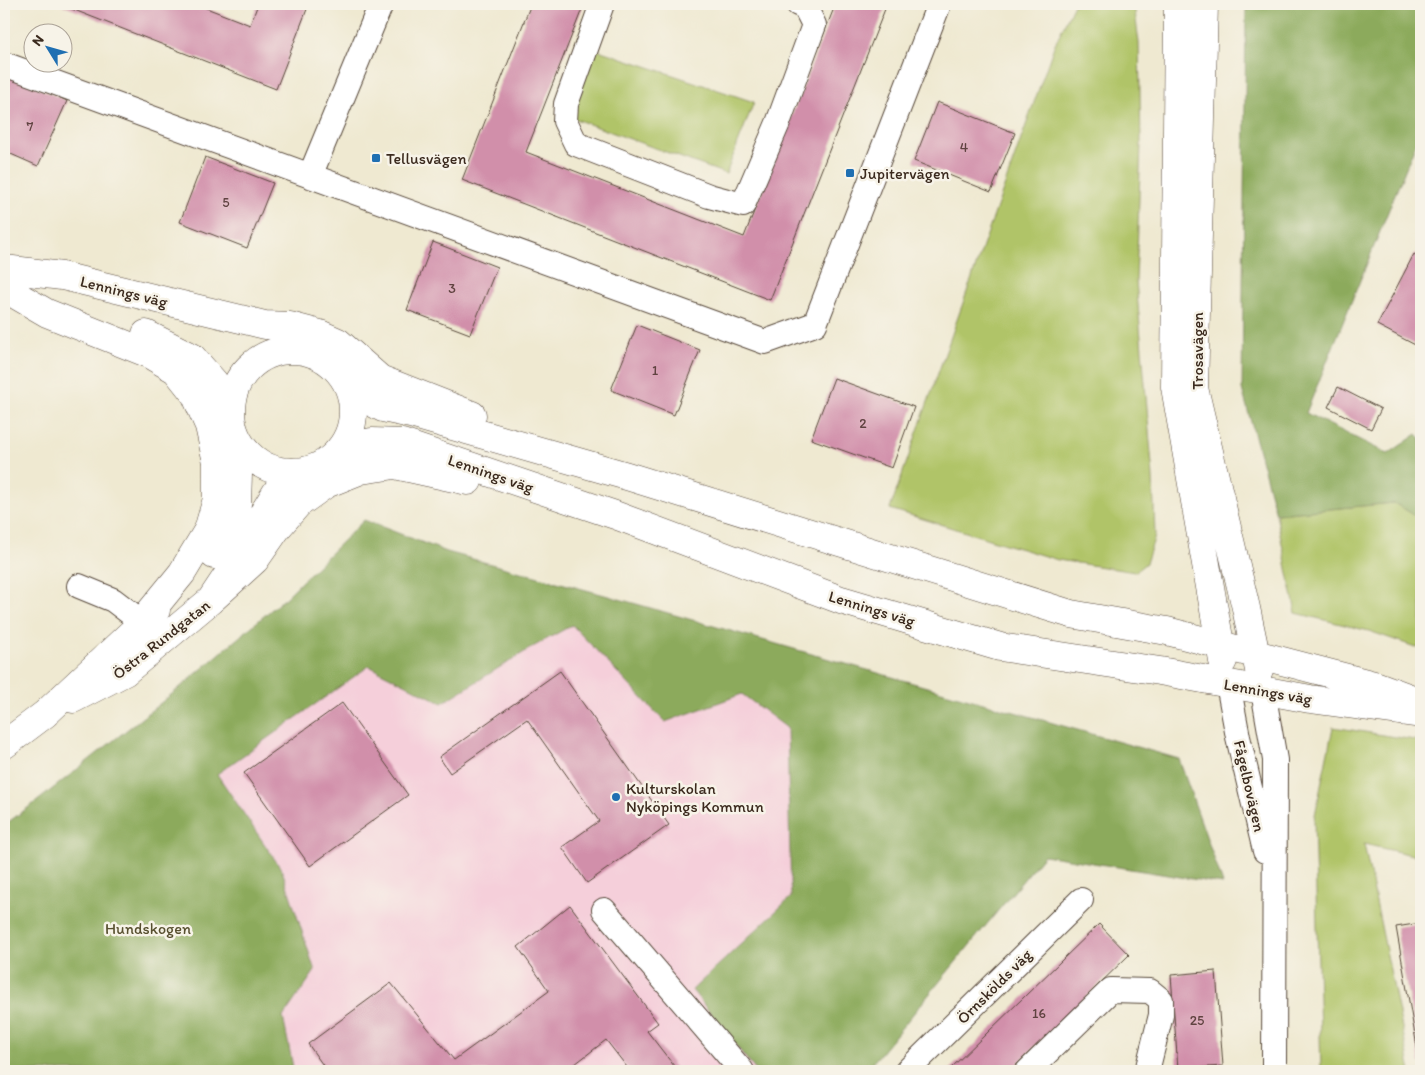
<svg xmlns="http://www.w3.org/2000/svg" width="1425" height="1075" font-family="Itim,sans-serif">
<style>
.built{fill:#f5cfda}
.green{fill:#b0c468;stroke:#767743}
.forest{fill:#8caa5c;stroke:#646a3d}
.building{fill:#d18faa}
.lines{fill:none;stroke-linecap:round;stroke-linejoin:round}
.minor-casing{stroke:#564739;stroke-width:26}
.major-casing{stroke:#564739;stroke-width:29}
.minor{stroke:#fff;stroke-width:24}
.major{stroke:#fff;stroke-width:28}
.poi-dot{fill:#1f6fb2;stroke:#f7f3e8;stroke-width:2}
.labels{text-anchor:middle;stroke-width:5;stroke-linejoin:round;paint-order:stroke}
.number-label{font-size:14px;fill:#604341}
.poi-label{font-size:16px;fill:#3b2a1e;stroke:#f7f3e8;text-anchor:start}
.street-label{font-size:16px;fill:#3b2a1e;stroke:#f7f3e8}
.park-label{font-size:16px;fill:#585030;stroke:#f7f3e8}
</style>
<rect width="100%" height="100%" fill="#f7f3e8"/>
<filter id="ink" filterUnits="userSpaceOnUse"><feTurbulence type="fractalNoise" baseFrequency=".02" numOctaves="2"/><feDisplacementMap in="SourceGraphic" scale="10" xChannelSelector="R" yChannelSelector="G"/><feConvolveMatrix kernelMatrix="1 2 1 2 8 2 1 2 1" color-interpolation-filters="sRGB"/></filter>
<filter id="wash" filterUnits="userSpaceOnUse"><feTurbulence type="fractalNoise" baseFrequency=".0096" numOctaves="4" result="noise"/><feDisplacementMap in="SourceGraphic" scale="20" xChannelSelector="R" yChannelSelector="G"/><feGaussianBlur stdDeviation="1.12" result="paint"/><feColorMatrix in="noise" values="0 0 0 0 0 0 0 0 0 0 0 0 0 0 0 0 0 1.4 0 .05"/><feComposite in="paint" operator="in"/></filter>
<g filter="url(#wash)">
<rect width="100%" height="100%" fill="#efe9d1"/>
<!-- built -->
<path class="built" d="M572 625 665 722 742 694 787 728 791 897 692 990 756 1071H289L293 1067 283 1017 315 971 217 774 369 666 442 703 531 648Z"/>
<!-- green -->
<path class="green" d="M1074 4H1134L1139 43 1141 143 1136 281 1153 477 1155 536 1146 563 1135 572 1058 560 890 509 1054 46Z
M583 45 754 102 726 174 559 113Z
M1394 503 1421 519V649L1369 631 1296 613 1276 514Z
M1333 727 1421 741V857L1364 844 1411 1071H1321L1314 820Z"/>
<!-- forest -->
<path class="forest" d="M1246 4H1421V131L1306 413 1388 454 1417 434 1421 438V519L1394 503 1276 514 1242 389Z
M364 520 447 552 612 597 1179 759 1223 884 1044 855 866 1071H756L692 990 791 897 787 728 742 694 665 722 572 625 531 648 442 703 369 666 217 774 282 870 315 971 283 1017 293 1067 289 1071H4V825L36 802 177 690 285 598Z"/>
<g id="blocks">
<!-- building -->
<path class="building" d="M59 4H196L250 25 258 4H309L276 89Z
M531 4H584L526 152 744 237 834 8 823 4H887L770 300 462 180Z
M4 72 67 101 38 166 4 151Z
M937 102 1015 133 991 192 914 161Z
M205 157 273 183 247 248 180 222Z
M433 242 497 267 470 334 407 310Z
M1414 254 1421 258V348L1377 325Z
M637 325 700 350 674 415 611 390Z
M834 378 914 407 892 468 811 439Z
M1338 387 1381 409 1371 429 1328 407Z
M560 671 669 825 587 883 562 847 599 821 527 719 450 773 439 757Z
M342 703 408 795 310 866 244 773Z
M570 905 658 1023 647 1031 678 1071H630L606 1040 566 1071H327L308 1044 391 983 454 1060 549 991 518 947Z
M1421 923V1064H1420L1396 927Z
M1099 924 1129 955 1010 1071H948Z
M1216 971 1223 1066 1178 1069 1171 975Z"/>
</g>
</g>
<g filter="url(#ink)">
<use href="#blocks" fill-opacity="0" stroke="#564739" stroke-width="1"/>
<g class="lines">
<defs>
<path id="minor" d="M602 4 566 104 565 121 576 144 709 196 743 205 778 123 814 25 805 7 798 4
M4 64 765 342 815 324 939 4
M310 176 381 4
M79 586 113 600 142 622
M1228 684 1238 737 1265 851
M1263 691 1275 760 1274 1071
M604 910 742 1071
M907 1071 1081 900
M1028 1071 1111 990 1150 991 1161 1000V1015L1147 1071"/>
<path id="major" d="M1178 4 1175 387 1223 661
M1204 4 1194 388 1246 608 1259 670
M4 269 62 276 265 325 290 326 320 334 338 342 380 379 472 415
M4 288 47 313 147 353 176 370 195 394 209 426 217 462V499L208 530 182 573 142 622
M146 334 192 357 214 382 230 406
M231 411a61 61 0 1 1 122 0a61 61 0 1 1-122 0Z
M350 391 383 408 411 414 627 476 1071 614 1167 631 1378 686 1421 702
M341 449 372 442 402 443 615 515 841 600 1000 647 1160 671 1310 699 1421 714
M214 555 224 537 237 504 239 443
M211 600 255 560 278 527 298 504 326 484 361 470 395 465 468 481
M73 699 125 672 211 600 241 555 261 517 277 491 308 471
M4 745 45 714 156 610"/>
</defs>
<!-- minor casing -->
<use href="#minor" class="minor-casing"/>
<!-- major casing -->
<use href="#major" class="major-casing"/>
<!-- minor -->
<use href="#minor" class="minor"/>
<!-- major -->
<use href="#major" class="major"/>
</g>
</g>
<!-- markers -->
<g class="poi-dot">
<rect x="371" y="153" width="10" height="10" rx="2.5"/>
<rect x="845" y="168" width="10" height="10" rx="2.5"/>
<circle cx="616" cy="797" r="5"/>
</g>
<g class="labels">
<!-- number labels -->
<g class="number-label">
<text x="30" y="131">7</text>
<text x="964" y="152">4</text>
<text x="226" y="207">5</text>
<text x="452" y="293">3</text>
<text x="655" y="375">1</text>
<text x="863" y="428">2</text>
<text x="1039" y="1018">16</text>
<text x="1197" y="1025">25</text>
</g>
<!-- poi labels -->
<g class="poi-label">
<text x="386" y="164">Tellusvägen</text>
<text x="860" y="179">Jupitervägen</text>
<text x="626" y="794">Kulturskolan<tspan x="626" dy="18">Nyköpings Kommun</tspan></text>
</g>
<!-- street labels -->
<g class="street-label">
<text transform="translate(124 291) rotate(14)" y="6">Lennings väg</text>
<text transform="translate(1197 351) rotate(-90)" y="6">Trosavägen</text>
<text transform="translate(491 473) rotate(19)" y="6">Lennings väg</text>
<text transform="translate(872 608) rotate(17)" y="6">Lennings väg</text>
<text transform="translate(161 639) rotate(-38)" y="6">Östra Rundgatan</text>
<text transform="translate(1268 691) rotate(10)" y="6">Lennings väg</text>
<text transform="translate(1250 786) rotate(77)" y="6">Fågelbovägen</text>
<text transform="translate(994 986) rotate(-45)" y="6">Örnskölds väg</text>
</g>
<!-- park labels -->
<g class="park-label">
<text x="148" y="934">Hundskogen</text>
</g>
</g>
<!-- margin -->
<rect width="1425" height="1075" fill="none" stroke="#f7f3e8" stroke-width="20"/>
<!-- north arrow -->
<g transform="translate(48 48) rotate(307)"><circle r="24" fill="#f7f3e8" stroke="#aca397"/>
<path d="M0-4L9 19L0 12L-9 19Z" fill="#1f6fb2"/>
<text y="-8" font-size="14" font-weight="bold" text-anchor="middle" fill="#3b2a1e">N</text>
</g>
</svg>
